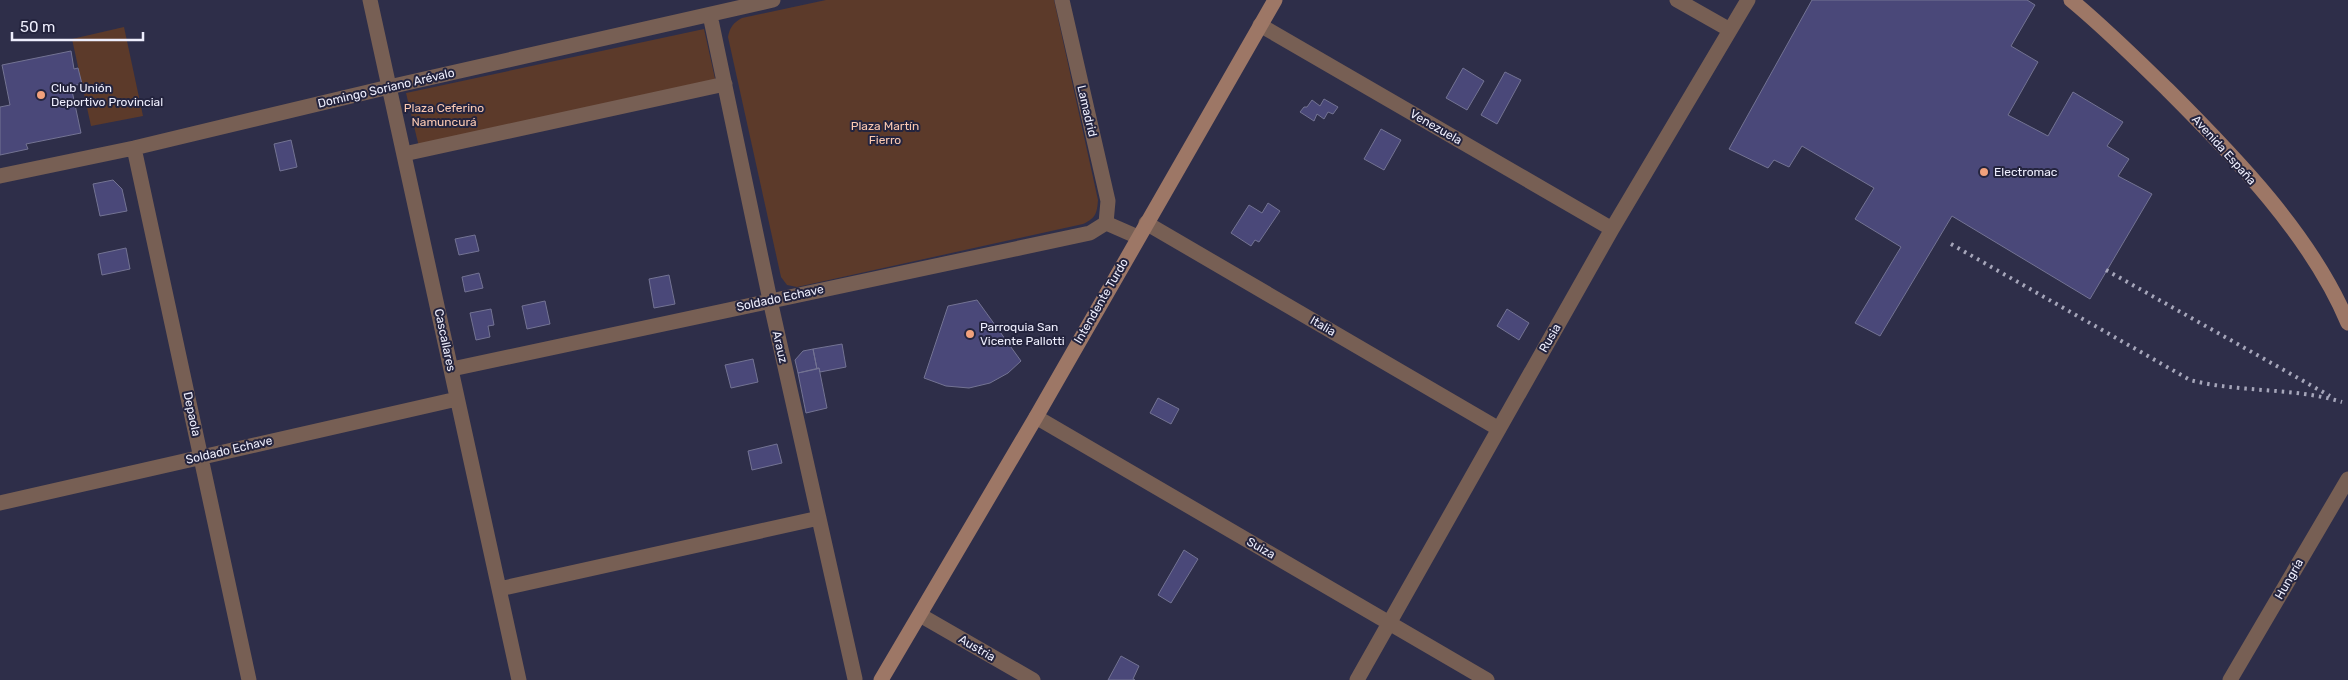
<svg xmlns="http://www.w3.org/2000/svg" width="2348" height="680" font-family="Rubik,sans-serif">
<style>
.green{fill:#5c3a2a}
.building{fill:#4a4879;stroke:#737393}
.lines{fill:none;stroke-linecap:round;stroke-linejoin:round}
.street{stroke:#775f54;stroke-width:15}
.secondary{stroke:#9d7766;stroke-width:15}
.rail{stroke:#a6a6ba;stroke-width:4;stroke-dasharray:2.5 5;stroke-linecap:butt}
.poi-dot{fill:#f1a17c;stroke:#24243e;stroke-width:2}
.labels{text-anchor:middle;stroke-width:4;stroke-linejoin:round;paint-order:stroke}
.poi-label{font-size:12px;fill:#eeeefd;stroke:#24243e;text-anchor:start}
.street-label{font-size:12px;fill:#eeeefd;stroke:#24243e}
.park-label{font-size:12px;fill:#fbc9b2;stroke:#24243e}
</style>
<rect width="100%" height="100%" fill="#2e2e49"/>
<!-- green -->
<path class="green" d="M826 0H1054L1098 200C1097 213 1096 218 1083 224L797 287 787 285 781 277 728 37C730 27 733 23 742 18Z
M124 27 143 116 91 126 72 39Z
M704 29 716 83 420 151 406 93Z"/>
<!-- building -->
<path class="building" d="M1812 0H2027L2035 5 2011 46 2038 62 2008 115 2048 136 2073 92 2123 122 2107 146 2129 159 2118 176 2152 194 2090 299 1952 216 1880 336 1855 323 1901 247 1855 219 1874 188 1802 146 1789 167 1774 160 1768 168 1729 149Z
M71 51 74 69 78 68 82 84 71 86 81 133 26 144 28 149 0 155V107L10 105 2 65Z
M1463 68 1484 81 1467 110 1446 98Z
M1505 72 1521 80 1497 124 1481 115Z
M1324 99 1338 107 1333 114 1328 112 1324 119 1317 114 1314 121 1300 112 1304 107H1307L1312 100 1320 106Z
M1381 129 1401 140 1384 170 1364 159Z
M291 140 297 167 280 171 274 144Z
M113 180 122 189 127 211 100 216 93 184Z
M1268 203 1280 211 1259 242 1255 240 1251 246 1231 233 1249 205 1262 213Z
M475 235 479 251 459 255 455 239Z
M126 248 130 269 102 275 98 254Z
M479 273 483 288 465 292 462 277Z
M669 275 675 304 654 308 649 279Z
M977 300 1021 361 1008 373 990 383 969 388 946 386 924 378 948 306Z
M545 301 550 324 527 329 522 306Z
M491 309 494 325 488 326 490 337 476 340 470 313Z
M1507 309 1529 323 1519 340 1497 326Z
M842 344 846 367 820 372 819 368 817 369 813 349Z
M813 349 817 369 798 373 795 360 803 351Z
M753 359 758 382 731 388 725 365Z
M819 368 827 408 806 413 798 373Z
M1158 398 1179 409 1171 424 1150 413Z
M777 444 782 463 752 470 748 451Z
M1184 550 1198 559 1171 603 1158 595Z
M1121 656 1139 666 1133 679 1135 680H1108Z"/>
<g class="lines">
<!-- street -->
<path class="street" d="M370 0 519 680
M1062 0 1108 201 1106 223
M1677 0 1730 30
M710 15 770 300 855 679
M1260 25 1612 229
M134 148 249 680
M404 154 725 84
M0 176 134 148 389 87 773 0
M1106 223 1138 237
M1146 223 1499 429
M452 369 1090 233 1106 223
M1036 417 1487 680
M0 503 457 399
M499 589 819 518
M920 615 1033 680
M1357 680 1612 229 1748 0
M2230 680 2348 479"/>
<!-- secondary -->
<path class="secondary" d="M2071 0C2105 28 2136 59 2168 90 2235 157 2311 235 2348 323
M881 680 1036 417 1275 0"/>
<!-- rail -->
<path class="rail" d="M1951 244 2190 380C2240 393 2293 387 2342 402
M2106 270 2330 396"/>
</g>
<!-- markers -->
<g class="poi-dot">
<circle cx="41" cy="95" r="5"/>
<circle cx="1984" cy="172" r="5"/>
<circle cx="970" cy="334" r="5"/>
</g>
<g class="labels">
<!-- poi labels -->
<g class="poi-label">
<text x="51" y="92">Club Unión<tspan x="51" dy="14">Deportivo Provincial</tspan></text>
<text x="1994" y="176">Electromac</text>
<text x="980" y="331">Parroquia San<tspan x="980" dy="14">Vicente Pallotti</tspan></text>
</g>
<!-- street labels -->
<g class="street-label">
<text transform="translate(386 88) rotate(-13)" y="4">Domingo Soriano Arévalo</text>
<text transform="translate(1087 111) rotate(77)" y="4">Lamadrid</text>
<text transform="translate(1436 127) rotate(30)" y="4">Venezuela</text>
<text transform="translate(2224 150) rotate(48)" y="4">Avenida España</text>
<text transform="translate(780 298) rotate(-12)" y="4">Soldado Echave</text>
<text transform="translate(1101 301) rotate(-60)" y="4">Intendente Turdo</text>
<text transform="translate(1323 326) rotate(30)" y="4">Italia</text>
<text transform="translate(1550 338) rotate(-60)" y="4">Rusia</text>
<text transform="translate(445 340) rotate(78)" y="4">Cascallares</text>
<text transform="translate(780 347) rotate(77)" y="4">Arauz</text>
<text transform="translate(192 414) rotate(78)" y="4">Depaola</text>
<text transform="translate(229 450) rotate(-13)" y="4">Soldado Echave</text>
<text transform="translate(1261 548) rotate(30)" y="4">Suiza</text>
<text transform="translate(2289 579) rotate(-60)" y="4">Hungría</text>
<text transform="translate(977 648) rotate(30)" y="4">Austria</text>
</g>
<!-- park labels -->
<g class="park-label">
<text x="444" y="112">Plaza Ceferino<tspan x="444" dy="14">Namuncurá</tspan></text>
<text x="885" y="130">Plaza Martín<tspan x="885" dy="14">Fierro</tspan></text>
</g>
</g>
<!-- scale -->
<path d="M12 32v8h131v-8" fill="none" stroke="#eeeefd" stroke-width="2.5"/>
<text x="20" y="32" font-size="15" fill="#eeeefd" stroke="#24243e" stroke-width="4" paint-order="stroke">50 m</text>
</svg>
